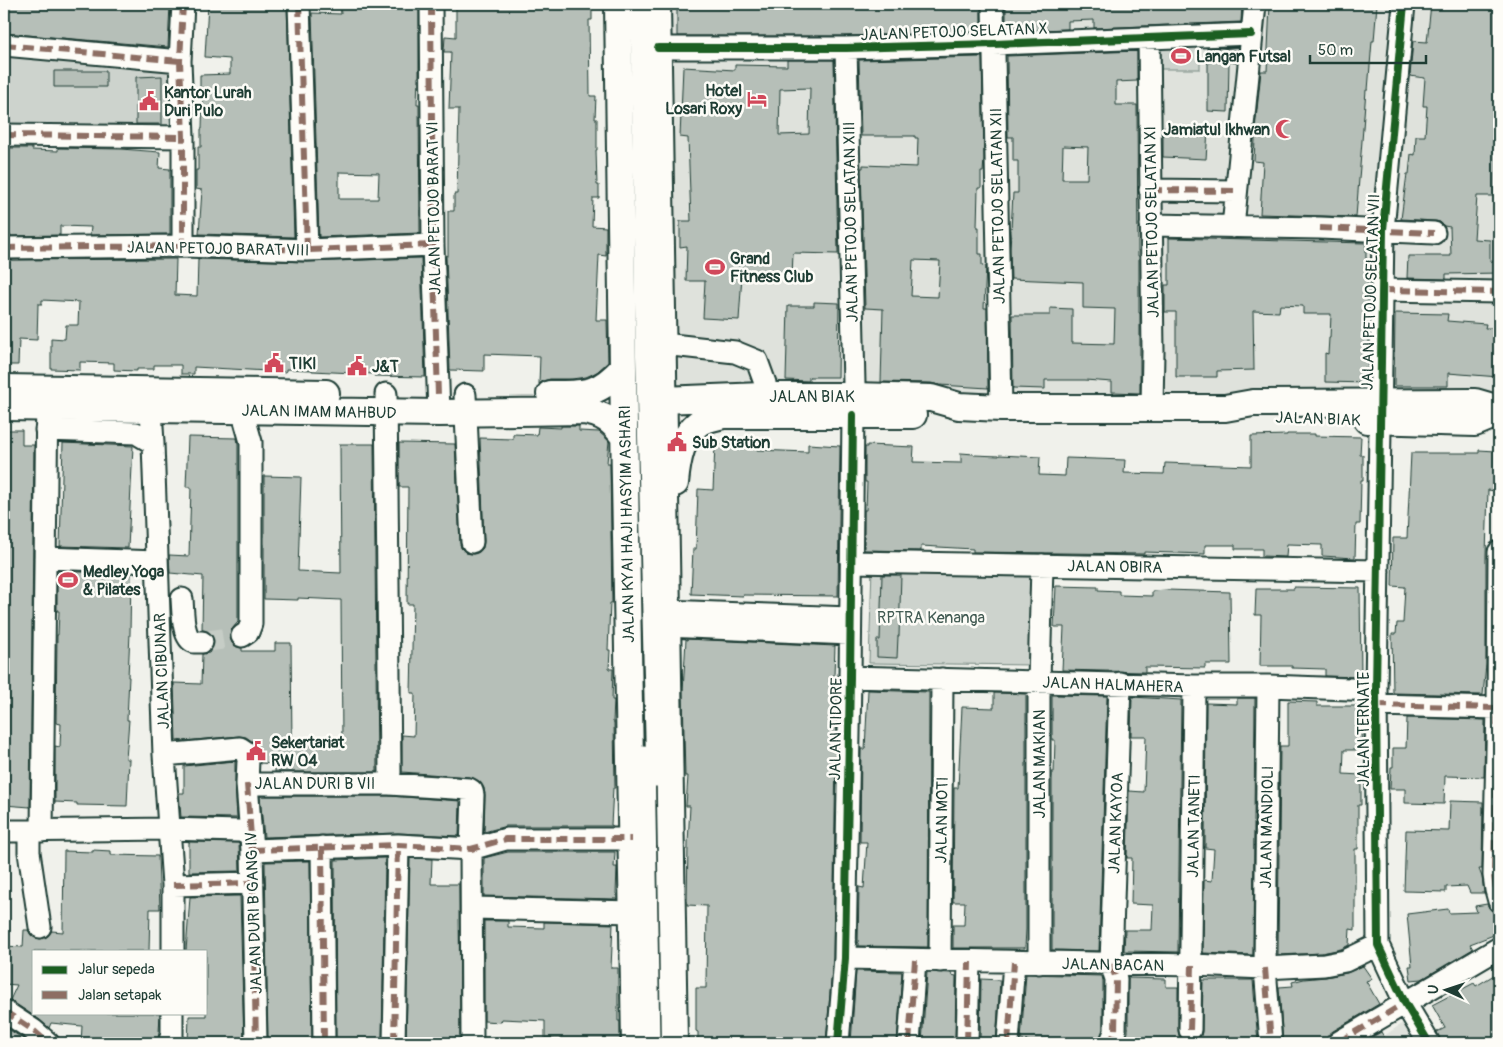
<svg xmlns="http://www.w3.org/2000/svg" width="1503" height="1047" font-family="Pangolin,sans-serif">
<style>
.built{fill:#dfe2dc}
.green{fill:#cdd3cd;stroke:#768880}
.building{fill:#b6bfb8;stroke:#1f3d34;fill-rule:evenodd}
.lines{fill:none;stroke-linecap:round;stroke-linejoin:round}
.minor-tunnel{stroke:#c6cdc6;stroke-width:21;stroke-dasharray:21 11;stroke-linecap:butt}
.minor-casing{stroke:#1f3d34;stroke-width:25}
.major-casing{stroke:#1f3d34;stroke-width:30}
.minor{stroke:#fdfcf7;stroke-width:21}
.major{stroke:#fdfcf7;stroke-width:26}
.quiet{stroke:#8d6e63;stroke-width:6;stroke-dasharray:12 6;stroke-linecap:butt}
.cycleway-casing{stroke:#fdfcf7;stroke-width:11}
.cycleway{stroke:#1b5e20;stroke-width:8}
.labels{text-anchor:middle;stroke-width:5;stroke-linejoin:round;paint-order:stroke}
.street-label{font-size:16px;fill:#1f3d34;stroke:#fdfcf7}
.poi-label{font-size:16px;font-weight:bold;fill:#1f3d34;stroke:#fdfcf7;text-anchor:start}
.park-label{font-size:16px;fill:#425b53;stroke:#fdfcf7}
</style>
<rect width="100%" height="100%" fill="#f0f1eb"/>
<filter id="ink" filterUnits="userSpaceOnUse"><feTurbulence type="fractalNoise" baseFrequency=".02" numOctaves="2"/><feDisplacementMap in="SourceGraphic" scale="10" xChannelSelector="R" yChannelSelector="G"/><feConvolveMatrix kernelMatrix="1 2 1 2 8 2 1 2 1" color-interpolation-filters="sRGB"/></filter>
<g filter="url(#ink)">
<!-- built -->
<path class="built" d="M667 4H1499V395L669 392Z
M1410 1018 1426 1043H1374Z"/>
<!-- green -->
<path class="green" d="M1161 43H1200V69H1161Z
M4 45 180 61 183 137 4 134Z
M872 567 1033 573V665L869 663Z"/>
<!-- building -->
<path class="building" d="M4 4 36 6V4H81V7L107 9V4H170L168 47 4 33Z
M208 4H240L274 6 275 4H287L294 237 199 234 202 190 196 189V170H198V147H201V129H202L203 93H200V75L230 74V59L205 57Z
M340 4H419V77H418L417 104H419L420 233 319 237 312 13 341 14ZM339 172 379 173 378 199H339Z
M456 4H592V20H589L590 96H596L595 119H597V150H596L597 185H599V198H593L592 226 606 227V256L599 255 596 320H607L608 362 597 372 586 377 572 379H550L543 381 539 384 540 356 484 354V371L450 370 446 255 448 256V211H454V194H457L459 109H449L451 52H444L445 36 456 37Z
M677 4 750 7V4H834V6L892 5V4H981V32L846 36H677Z
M1006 4H1242L1241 22 1094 28V20L1068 21V29L1006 31Z
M1270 4H1377L1374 41H1372L1368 90H1366L1356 217 1260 214 1263 162 1254 161 1255 139H1254L1261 71H1267Z
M1431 4H1499V196H1477L1474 239 1490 240V261L1499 262V273L1446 274V279L1407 278 1408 256H1451L1450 227 1444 226 1440 222 1435 221 1401 219 1407 174H1409L1411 154 1415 155 1416 136H1425L1427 106H1423L1425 78 1410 76 1413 41 1427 42Z
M1207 48H1222L1238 50 1237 63 1229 62 1228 112 1208 111V63H1207Z
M1137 51V81L1116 82V105H1137L1138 256H1139V313H1140V393L1112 392V382L1085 380H1045V389L1013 388 1012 315H1050V308L1072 309V343L1114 344 1115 309 1083 308V282L1011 279 1010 249 1013 193H1018V161H1013V137H1008L1007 56ZM1063 146 1088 147 1087 179H1062Z
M982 57 984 159 983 172H981V188H978L977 227H979V254H982V265L986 266 984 308H987L988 388 940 385 931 383 881 382 883 309 865 308 861 168H863V165L917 167 918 138H915V136H861L859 60ZM913 260 940 261 938 297 911 296Z
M787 60H834L838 254 793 253 792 277 742 275 739 320 703 318 705 281H686L687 246 680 247V221H691L688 138 680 137 683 67 735 70V65L787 66ZM810 88 809 134 779 135 780 89Z
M54 71H106V87H54Z
M162 76V124H136V77Z
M1163 127 1208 130 1206 159 1163 157Z
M4 148H32V150L58 151V148L121 149 160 152 159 168 170 169V234L90 235 91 227 60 226V235L4 236Z
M1169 238 1366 243V264H1368V318H1369L1368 383 1325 382V353L1328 354 1329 338H1330L1331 314H1303V306L1280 305 1279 312 1253 311 1254 370 1217 371V377H1176V312H1165V285H1169Z
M421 258 425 377 374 376V374L312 371V370L286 369V372L194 367V374H181V365H154V369H137V371L114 370V363L80 362V370L51 369V338L65 339 66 325H78L79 302 42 300V304H38L37 340 19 339 18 365H5L7 305H4L5 260 176 259 175 295 197 296 198 259 307 262Z
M814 302 839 303 838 377H809V381L786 380 788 306H814Z
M1395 313 1448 314 1447 321 1486 324 1485 328H1499V377L1448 373V386H1394Z
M561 426H579V431L599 432 609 441 607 463H610L612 603H610L608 650H610L609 669H613L612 700H614L613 722H614L615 788H613L611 825 613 826H506L484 832 485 795 484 788 479 781 470 777 402 772V735L414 736 415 693H411L413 604H407L408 487H399V443L455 444 460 543 461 548 466 553 473 554 479 552 483 548 484 541 480 438 513 439V434L537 435 538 427 561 428Z
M4 430H22V445H34L30 807 4 805V602L5 578H4Z
M1287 434H1315V436L1361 437 1360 455H1363V480H1361L1360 524H1356L1355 558 1322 556V545L1287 544 1286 557 1262 556V549H1235V545H1205V554L1144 552V554L973 552V549L921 546V551L864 550V510H866L867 482H865V447H867V445L914 447 913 462 961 463V453L974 454V455L999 456V455L1040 457 1039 475 1065 476 1066 458 1125 460 1124 473 1164 474 1165 463 1251 466V436L1287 435Z
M188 437 237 438 238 444V622L231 630 230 637 232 643 236 647 242 648V651H275V643H291L292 745H342L341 600 298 598V600L264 599V476L301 477 298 571 341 573 340 444H374L377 772H275V764L260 763 258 748 253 742 246 737 239 736 184 741 176 740 174 683 201 684 202 654 209 653 213 648 214 642 213 635 208 631 202 630 203 576 170 573 169 555 189 556 191 487H186Z
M63 443 133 446 128 548 60 546Z
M808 444 840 446 838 596 743 595V596L691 594 693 549H696L698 489 713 490 715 445 757 447V450L808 452Z
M1479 450 1496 451 1495 491 1488 490 1486 555V664L1483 695 1393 693 1392 634H1396L1397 623H1403L1405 587 1392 586 1393 538H1407L1411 453H1479Z
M57 571 131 574 130 633 128 677H129L127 720H129L126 759H129L127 806 77 805V803L55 802V746L60 747 61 724 56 723 57 635H58L59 611H57Z
M882 575H901L899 636H898L897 658 877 657V640H880Z
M1056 586 1098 587V590L1119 591V595L1152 596V591L1167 590 1230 592 1231 664H1205V668L1145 667V672L1062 670 1064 627H1054Z
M1294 587 1360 588 1361 677 1325 676V669L1292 668V666H1260L1261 615H1255L1256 589H1294Z
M686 639 835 646 834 676H837L833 957 826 1043 786 1041V1043H698V1032L696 1031V988H706L707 906 687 905 688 843 690 806H686L688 776H685L683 692Z
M868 690 929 692 928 947 858 946 859 887 864 888 867 842H860L861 749H865Z
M994 693 1026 694V929L1025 948H953V925H964L965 902H953L954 788H958L962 707 994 708Z
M1052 695 1107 696 1099 951 1052 950V772H1054L1055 740H1052Z
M1132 697 1181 700 1178 952 1124 951 1125 930H1152L1153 905 1131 904 1132 858H1127L1129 791 1144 792 1146 736H1131Z
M1237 698H1255L1253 955 1203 953 1204 880 1212 881 1214 849 1205 848 1206 703 1237 704Z
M1288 701 1317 702V706H1360V733H1363L1362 750H1344L1343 774 1361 775V805H1358V849H1355V930L1350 929 1349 945 1341 949 1322 953 1278 955 1280 746H1288Z
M1407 718 1485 720 1484 777 1445 776 1444 804 1405 803V789H1390L1391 767H1393V748H1406Z
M235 761V785L237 818 181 817 179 793H184V766Z
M260 796H389L460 801 459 836 398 833 264 837Z
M1450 801 1483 802 1482 869H1479L1482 877 1484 893H1470L1467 886 1446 887V892L1404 891 1406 830 1449 831Z
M189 842 239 843 240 871 189 872Z
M93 850 111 851V855L158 856 160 909H150L149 951H34L32 1000 34 1001V1013H160L159 1033 157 1043H81L82 1026 51 1023 49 1028 40 1020 10 1000 17 985 4 984V946L23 947 24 930H28L31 935 35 938 41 939 48 936 52 931 63 932 64 851 93 852Z
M508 852H615L614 867H617L616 894H617V899L484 896V858Z
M385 858 382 1043H336L335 860Z
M410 858 432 859 431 884H459L460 1043H406Z
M310 861 312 1043H268L265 862Z
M240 896 244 1043H188L189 1016H206V951H186L190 897Z
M1487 904 1490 909 1495 913 1499 925V933L1470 944 1473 949 1422 979 1411 980 1409 966H1412L1407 914 1448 909 1449 913 1477 912 1475 906Z
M484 921H508V927L544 928V922L613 924 611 968H618V1021H620V1043H560V1038H545V1021L502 1019 501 1022 484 1021Z
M1363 966 1372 979 1366 981 1379 1004 1333 1031 1328 1035 1327 1040 1318 1043H1283L1279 987 1293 986 1292 982 1304 979 1326 977 1347 973Z
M856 971 902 972 897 1043H851Z
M927 972 952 973V975L956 976 955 1042 941 1041V1043H922Z
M1499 972V1043H1441L1437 1032 1445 1028 1432 1005 1474 983 1476 986Z
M1026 974 1102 976 1103 981V1029L1100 1043H1029V1041L1021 1040Z
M1128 978 1166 979V987H1178V1030L1179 1036 1183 1040 1189 1042 1197 1041 1201 1036 1202 1031 1203 980H1253L1258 1043H1124L1128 1032Z
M981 979 1000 980 996 1043H980Z
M5 1027 25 1040 27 1041 26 1043H4V1030Z
M1381 1032 1388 1043H1362Z"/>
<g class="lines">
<!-- minor-tunnel -->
<path class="minor-tunnel" d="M202 642 242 636"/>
<defs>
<path id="minor" d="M183 4 180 61 183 137V246
M299 4 307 250
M431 4 433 245 439 413
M641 4 646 335 657 776
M993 4 1001 408
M1404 4 1383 230 1376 690 1378 945 1405 1003 1429 1043
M1149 38 1153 352 1152 407
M4 45 180 61
M658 48H846L994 44 1251 34
M846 48 854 384 853 396
M4 135 183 137
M1150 190 1236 191
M1151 225 1320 228 1434 233
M1233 227 1255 4
M4 248 183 246 307 250 433 245
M1382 290 1499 292
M663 344 735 352 757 361 765 383 762 396
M150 394 153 443 164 755 173 885V951
M386 394 390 773
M465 395 472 542
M242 410 251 442V624L248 632 242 636
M46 430 136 433 153 443
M1499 552 1498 708 1494 875 1496 890 1499 901
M45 558 157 562
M851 562 1378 571
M182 599C183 609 182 638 194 642 196 642 199 642 202 642
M666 611 850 618
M666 626 850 634
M850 677 1194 686H1268L1376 690
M1268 686 1265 968 1271 1043
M1376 705 1498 708
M164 755 240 748 246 752 248 760 247 784 252 850 256 1043
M644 756 649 1043
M247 784H389L469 789 472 791 473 795 471 849 472 1043
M4 831 169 829 238 831
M29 831V852L40 927
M42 831 47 391
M322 847 324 1043
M252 850 398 845 471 849 506 839H632
M173 885 253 883
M472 908 632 912
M845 958 1192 965 1265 968 1324 965 1345 961 1378 945
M940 961 942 679
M1039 963V681L1042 565
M4 1011 33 1030 48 1043
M1190 1030 1194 686
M1339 1042 1499 948
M169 1043 172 1035V1013
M394 1043 398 845
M838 1043 845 958 850 677 853 415
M909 1043 915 960
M967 1043 969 962
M1008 1043 1014 962
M1112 1043V1039L1115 1032 1116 979 1111 964 1120 683"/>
<path id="major" d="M618 4 623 368 635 1043
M657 4 674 1043
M4 388 326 393
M550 394C585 394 597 396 623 368
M663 400 762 396H853L931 398 959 406 1001 408H1225L1253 403 1475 402 1499 409
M4 407 439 413 583 411C603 414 612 420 624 437
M709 415H913
M1367 420 1475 423 1499 413
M675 483C677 462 681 435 700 422 706 419 716 417 723 415"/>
</defs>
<!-- minor casing -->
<use href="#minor" class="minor-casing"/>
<!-- major casing -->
<use href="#major" class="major-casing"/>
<!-- minor -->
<use href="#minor" class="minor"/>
<!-- major -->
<use href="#major" class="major"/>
<!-- quiet -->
<path class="quiet" d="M183 4 180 61 183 137V246
M299 4 307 250
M431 4 433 245 438 395
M4 45 180 61
M4 135 183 137
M1150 190 1236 191
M1320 228 1434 233
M4 248 183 246 307 250 433 245
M1382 290 1499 292
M1499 552 1498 708 1494 875 1496 890 1499 901
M1376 705 1498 708
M247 784 252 850 256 1043
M322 847 324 1043
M252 850 398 845 471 849 506 839H632
M173 885 253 883
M1111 964 1116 979 1115 1032 1112 1039V1043
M1265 968 1271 1043
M4 1011 33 1030 48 1043
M1190 1030 1192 965
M1339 1042 1405 1003
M394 1043 398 845
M909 1043 915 960
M967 1043 969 962
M1008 1043 1014 962"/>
<defs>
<path id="cycleway" d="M1404 4 1383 230 1376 690 1378 945 1405 1003 1429 1043
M658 48H846L994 44 1251 34
M838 1043 845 958 850 677 853 415"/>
</defs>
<!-- cycleway casing -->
<use href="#cycleway" class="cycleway-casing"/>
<!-- cycleway -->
<use href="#cycleway" class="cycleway"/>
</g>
</g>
<!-- icons -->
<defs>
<symbol id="stadium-bare" viewBox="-9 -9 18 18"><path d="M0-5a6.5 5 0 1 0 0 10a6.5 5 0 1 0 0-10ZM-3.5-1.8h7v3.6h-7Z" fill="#d1495b" stroke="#fdfcf7" stroke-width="2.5" paint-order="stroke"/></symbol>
<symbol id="hotel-bare" viewBox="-9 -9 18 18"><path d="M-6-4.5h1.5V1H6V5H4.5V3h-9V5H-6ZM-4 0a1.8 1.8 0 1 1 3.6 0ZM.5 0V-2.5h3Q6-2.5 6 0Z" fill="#d1495b" stroke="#fdfcf7" stroke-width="2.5" paint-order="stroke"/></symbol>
<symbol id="civic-bare" viewBox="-9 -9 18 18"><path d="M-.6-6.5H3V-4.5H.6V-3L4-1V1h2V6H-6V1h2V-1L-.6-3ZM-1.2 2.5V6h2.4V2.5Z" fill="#d1495b" stroke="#fdfcf7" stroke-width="2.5" paint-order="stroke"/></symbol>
<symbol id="mosque-bare" viewBox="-9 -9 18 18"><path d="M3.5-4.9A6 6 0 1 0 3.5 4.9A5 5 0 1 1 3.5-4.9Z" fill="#d1495b" stroke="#fdfcf7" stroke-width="2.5" paint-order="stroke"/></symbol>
</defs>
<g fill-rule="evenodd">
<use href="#stadium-bare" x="1167" y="42" width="28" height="28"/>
<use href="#hotel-bare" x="743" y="85" width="28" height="28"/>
<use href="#civic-bare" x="135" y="87" width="28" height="28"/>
<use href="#mosque-bare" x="1271" y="115" width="28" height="28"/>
<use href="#stadium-bare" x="701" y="253" width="28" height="28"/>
<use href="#civic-bare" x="260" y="349" width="28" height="28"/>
<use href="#civic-bare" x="343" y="352" width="28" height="28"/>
<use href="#civic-bare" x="663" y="428" width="28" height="28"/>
<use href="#stadium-bare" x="54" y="566" width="28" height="28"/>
<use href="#civic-bare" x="242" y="737" width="28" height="28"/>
</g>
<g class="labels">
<!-- street labels -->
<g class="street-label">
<text transform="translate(954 31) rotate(-2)" y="6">JALAN PETOJO SELATAN X</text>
<text transform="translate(997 206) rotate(-91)" y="6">JALAN PETOJO SELATAN XII</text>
<text transform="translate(433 208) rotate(-91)" y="6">JALAN PETOJO BARAT VI</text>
<text transform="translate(850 222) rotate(-91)" y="6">JALAN PETOJO SELATAN XIII</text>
<text transform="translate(1151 222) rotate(-91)" y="6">JALAN PETOJO SELATAN XI</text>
<text transform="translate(218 248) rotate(1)" y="6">JALAN PETOJO BARAT VIII</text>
<text transform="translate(1370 292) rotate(-88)" y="6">JALAN PETOJO SELATAN VII</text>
<text x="812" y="402">JALAN BIAK</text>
<text transform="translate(319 411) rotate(1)" y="6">JALAN IMAM MAHBUD</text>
<text transform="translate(1318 418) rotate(2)" y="6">JALAN BIAK</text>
<text transform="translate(626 524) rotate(-91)" y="6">JALAN KYAI HAJI HASYIM ASHARI</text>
<text transform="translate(1115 566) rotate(1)" y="6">JALAN OBIRA</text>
<text transform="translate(161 671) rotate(-92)" y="6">JALAN CIBUNAR</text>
<text transform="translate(1113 684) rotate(2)" y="6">JALAN HALMAHERA</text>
<text transform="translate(835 729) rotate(-89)" y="6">JALAN TIDORE</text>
<text transform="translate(1363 729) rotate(-90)" y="6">JALAN TERNATE</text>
<text transform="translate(1039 764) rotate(-90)" y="6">JALAN MAKIAN</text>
<text x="315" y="789">JALAN DURI B VII</text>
<text transform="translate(941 820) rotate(-89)" y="6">JALAN MOTI</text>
<text transform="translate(1115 823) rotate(-88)" y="6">JALAN KAYOA</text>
<text transform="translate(1193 826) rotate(-89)" y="6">JALAN TANETI</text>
<text transform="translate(1266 827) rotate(-89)" y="6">JALAN MANDIOLI</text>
<text transform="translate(253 913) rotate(-92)" y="6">JALAN DURI B GANG IV</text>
<text transform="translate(1113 964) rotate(1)" y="6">JALAN BACAN</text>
</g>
<!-- poi labels -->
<g class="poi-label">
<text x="1196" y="62">Langan Futsal</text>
<text x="742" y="96" text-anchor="end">Hotel<tspan x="742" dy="18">Losari Roxy</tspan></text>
<text x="164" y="98">Kantor Lurah<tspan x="164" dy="18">Duri Pulo</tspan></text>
<text x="1270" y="135" text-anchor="end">Jamiatul Ikhwan</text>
<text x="730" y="264">Grand<tspan x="730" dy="18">Fitness Club</tspan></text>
<text x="289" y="369">TIKI</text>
<text x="372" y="372">J&amp;T</text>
<text x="692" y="448">Sub Station</text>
<text x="83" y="577">Medley Yoga<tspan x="83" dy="18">&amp; Pilates</tspan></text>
<text x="271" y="748">Sekertariat<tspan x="271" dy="18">RW 04</tspan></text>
</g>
<!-- park labels -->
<g class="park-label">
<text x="931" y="623">RPTRA Kenanga</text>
</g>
</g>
<!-- margin -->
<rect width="1503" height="1047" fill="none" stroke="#fdfcf7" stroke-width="20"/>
<rect x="10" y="10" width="1483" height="1027" fill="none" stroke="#1f3d34" stroke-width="2" filter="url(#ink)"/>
<!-- legend -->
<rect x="32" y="950" width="175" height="65" fill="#fdfcf7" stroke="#a4b0a9"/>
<rect x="42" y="966" width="25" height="8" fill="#1b5e20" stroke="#a4b0a9"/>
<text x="78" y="974" font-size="15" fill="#1f3d34">Jalur sepeda</text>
<rect x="42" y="991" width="25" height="8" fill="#8d6e63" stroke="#a4b0a9"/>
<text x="78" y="1000" font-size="15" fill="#1f3d34">Jalan setapak</text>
<!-- north arrow -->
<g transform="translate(1446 990) rotate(273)" stroke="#fdfcf7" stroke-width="4" paint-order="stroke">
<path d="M0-4L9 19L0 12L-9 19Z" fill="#1f3d34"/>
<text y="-8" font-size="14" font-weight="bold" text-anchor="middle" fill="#1f3d34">U</text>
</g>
<!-- scale -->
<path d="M1310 55v8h116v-8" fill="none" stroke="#1f3d34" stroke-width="2.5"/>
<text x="1318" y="55" font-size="15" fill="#1f3d34" stroke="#fdfcf7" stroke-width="4" paint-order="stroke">50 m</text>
</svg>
